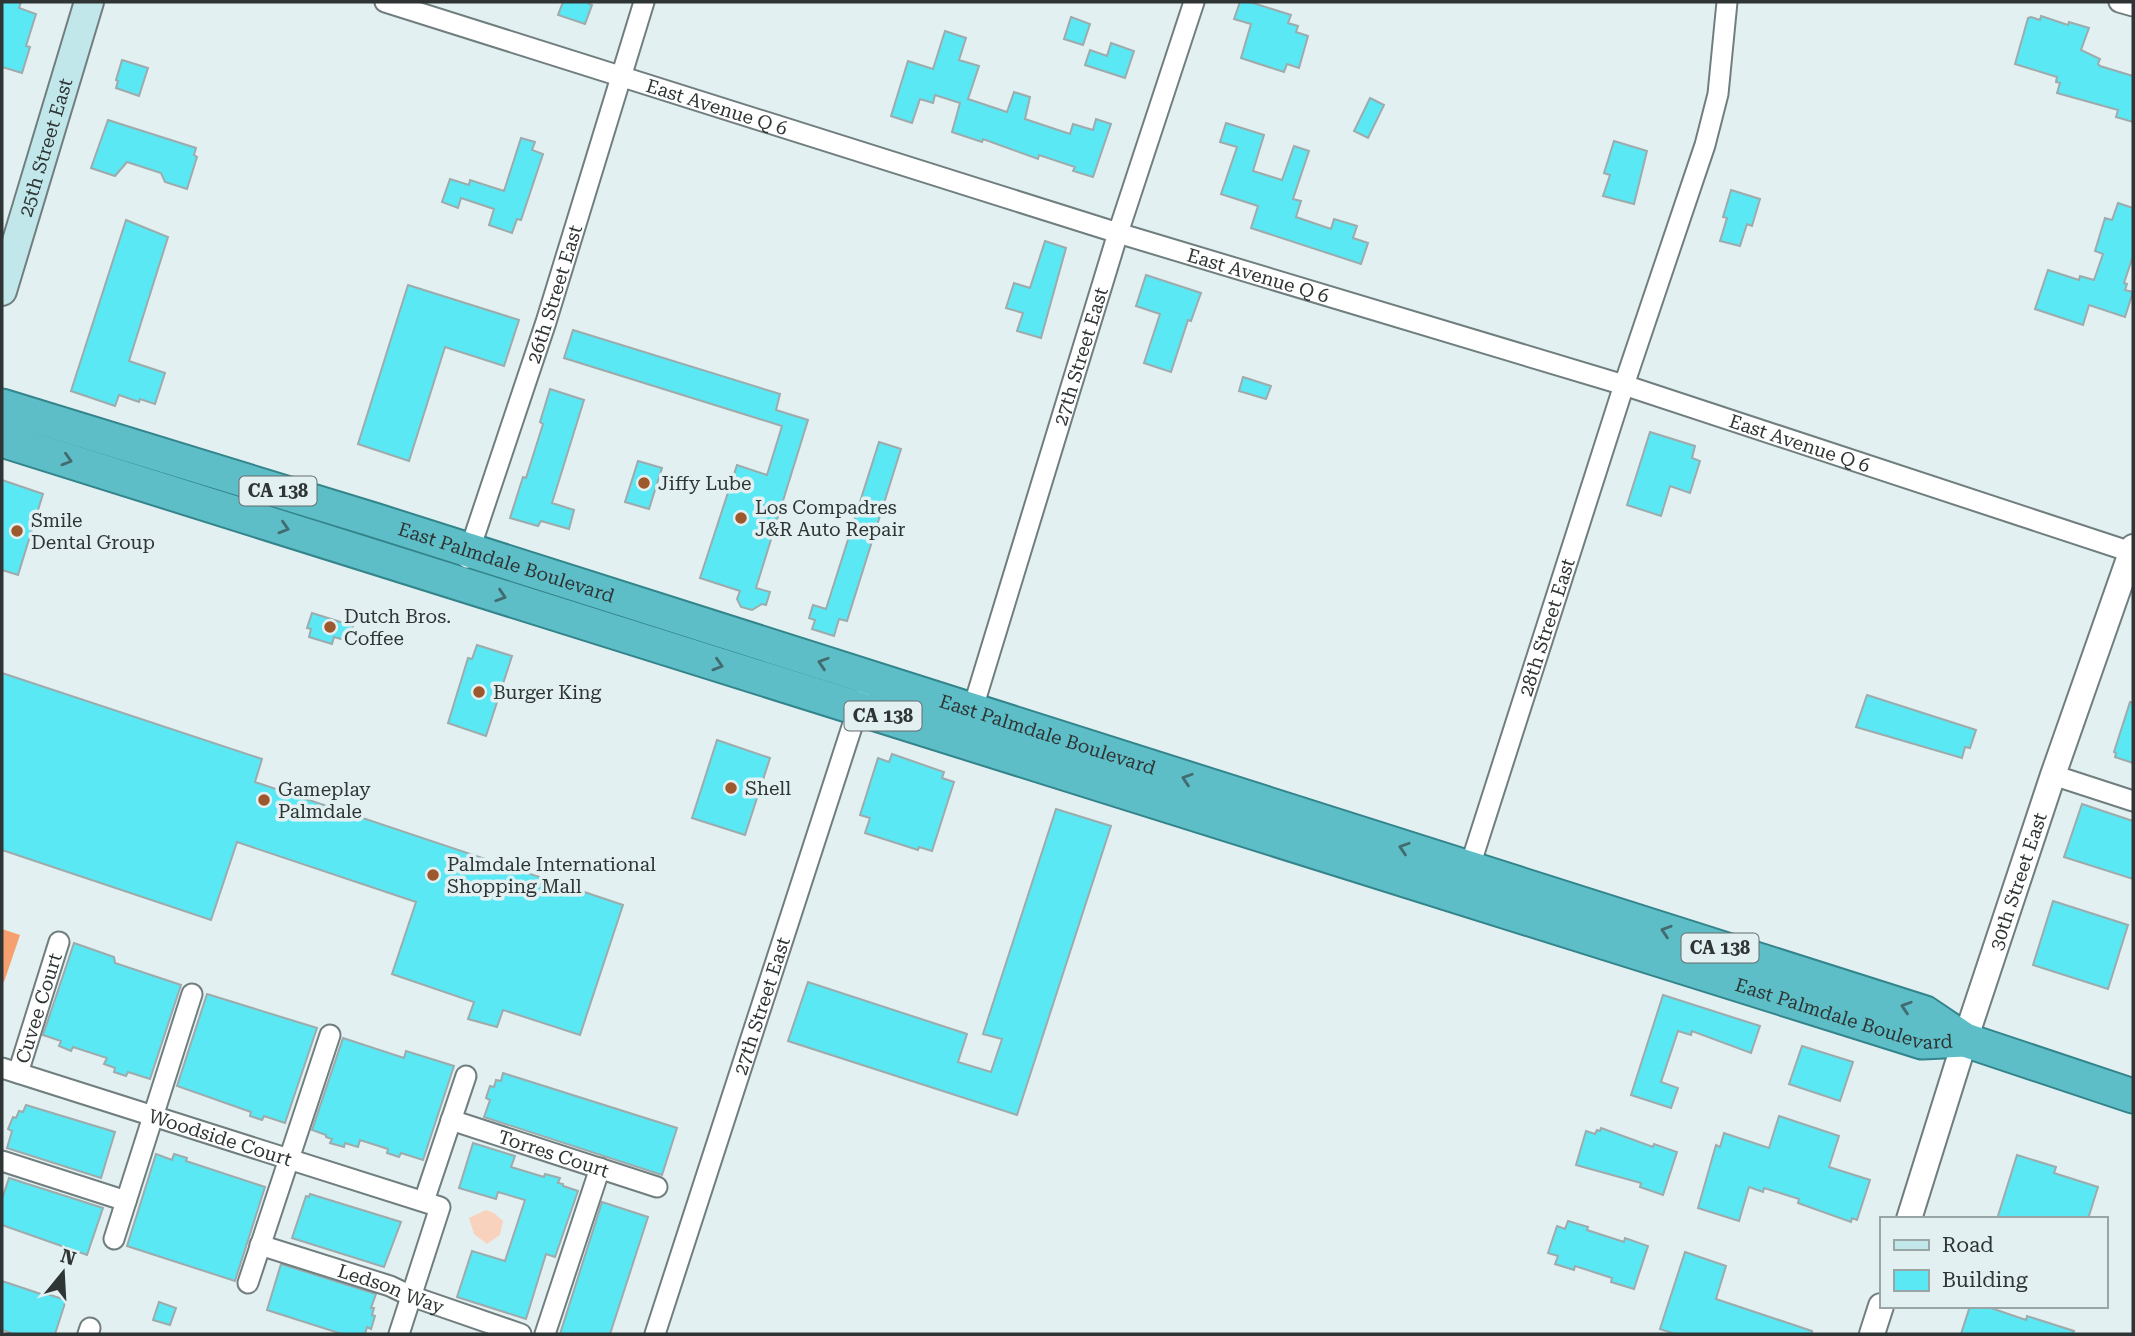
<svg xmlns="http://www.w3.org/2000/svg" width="2135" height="1336" font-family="'Roboto Serif',serif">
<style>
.green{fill:#f9d2bd}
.water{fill:#f6a06f}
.building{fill:#5ae8f5;stroke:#9dabac;stroke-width:2}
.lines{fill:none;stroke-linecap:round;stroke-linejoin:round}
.minor-casing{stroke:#717e7f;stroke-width:23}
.tertiary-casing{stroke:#717e7f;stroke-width:28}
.secondary-casing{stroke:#717e7f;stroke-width:32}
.trunk-casing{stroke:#33848b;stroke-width:37}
.minor{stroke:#fff;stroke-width:19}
.tertiary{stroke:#fff;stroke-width:24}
.secondary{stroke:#c2e7ea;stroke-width:28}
.trunk{stroke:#5ebec7;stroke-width:33}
.oneway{stroke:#426c6f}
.poi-dot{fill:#9e582e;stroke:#e2f0f2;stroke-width:2.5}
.labels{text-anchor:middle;stroke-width:7;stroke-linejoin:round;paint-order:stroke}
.shield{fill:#e2f0f2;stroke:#656d6e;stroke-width:2}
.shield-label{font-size:18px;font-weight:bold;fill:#2f3535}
.street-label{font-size:19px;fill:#2f3535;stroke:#e2f0f2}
.poi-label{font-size:19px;fill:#2f3535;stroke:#e2f0f2;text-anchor:start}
</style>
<rect width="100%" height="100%" fill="#e2f0f2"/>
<!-- green -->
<path class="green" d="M486 1210 494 1213 503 1221 500 1235 487 1244 474 1234 469 1218Z"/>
<!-- water -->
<path class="water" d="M2 929 20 935 4 982 2 981Z"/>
<!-- building -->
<path class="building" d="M2 2H21L19 8 36 14 26 46 30 47 22 73 2 67Z
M563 2H590L589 4 592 5 585 24 558 15Z
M1240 2H1250L1291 15 1288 23 1298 26 1296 32 1308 36 1299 68 1287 64 1284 72 1241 58 1251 24 1234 19Z
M2041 16 2068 25 2069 22 2089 28 2081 50 2100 59 2098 64 2100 66 2133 76V122L2116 117 2118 110 2057 93 2060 83 2056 82 2057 77 2015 64 2028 18 2031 17 2040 20Z
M1071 17 1090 24 1083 45 1064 39Z
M945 31 966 38 959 60 979 66 968 99 1007 112 1014 92 1030 97 1025 119 1070 134 1073 124 1093 130 1096 119 1111 124 1093 177 1073 171 1075 167 1039 155 1038 159 983 139 982 142 952 132 960 103 935 95 933 103 920 99 912 123 891 116 908 61 933 69Z
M1111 43 1134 51 1125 78 1085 65 1090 50 1107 56Z
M122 60 148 68 139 96 116 88 118 81 116 80Z
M1370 98 1384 105 1368 138 1354 131Z
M108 120 196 148 194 155 197 157 187 189 165 182 161 173 127 162 115 176 91 168Z
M1226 123 1264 135 1253 171 1282 180 1294 146 1309 151 1293 199 1301 201 1296 217 1331 229 1334 219 1357 226 1353 238 1368 243 1361 264 1251 228 1258 206 1221 194 1237 147 1220 142Z
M521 138 535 142 532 150 543 154 521 220 517 219 512 233 489 225 494 209 461 198 458 208 442 202 450 179 469 185 470 180 504 191Z
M1614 141 1647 151 1634 204 1603 196 1610 175 1604 173Z
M1731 190 1760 199 1752 226 1747 224 1740 246 1720 241 1727 218 1723 217Z
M2118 203 2133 208V256L2124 283 2127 284 2125 290 2133 292 2125 317 2089 305 2083 325 2035 309 2048 270 2079 280 2080 276 2094 280 2103 254 2095 251 2105 218 2112 220Z
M126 220 168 237 129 361 165 373 155 404 140 399 139 402 119 395 115 406 71 391Z
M1045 241 1066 248 1041 338 1017 331 1023 313 1006 308 1014 283 1030 288Z
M1146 275 1201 293 1191 321 1188 320 1171 372 1144 363 1160 314 1136 306Z
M408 285 519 320 504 366 445 347 409 461 358 444Z
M573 330 780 394 776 410 808 420 756 588 770 592 766 605 762 604 752 610 741 607 737 599 740 591 700 578 737 465 767 475 782 426 564 358Z
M1243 377 1271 386 1266 399 1239 391Z
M550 389 584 400 552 503 574 510 569 529 541 521 538 526 510 518 523 477 526 478 543 424 540 422Z
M1650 432 1695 446 1692 458 1700 461 1690 493 1670 486 1661 516 1627 505Z
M879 442 901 449 847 621 839 619 834 636 812 629 815 620 809 618 813 605 826 609Z
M638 461 662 468 649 509 625 502Z
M2 480 43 494 18 575 2 570Z
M312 613 353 626 348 641 334 637 332 644 309 637 311 629 307 628Z
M477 645 512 656 486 736 448 723 468 658 472 659Z
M2 673 262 759 255 782 623 905 580 1035 503 1010 497 1027 468 1019 474 1002 392 974 416 902 237 842 211 920 2 850Z
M1867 695 1976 730 1970 748 1965 747 1962 758 1856 727Z
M2130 702 2133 703V763L2115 757 2116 753 2114 752Z
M717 740 770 758 745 835 692 818Z
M892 754 944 772 942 778 954 782 932 851 919 847 918 850 865 833 870 818 860 815 878 758 889 762Z
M2082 804 2133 821V879L2064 857Z
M1056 809 1111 826 1017 1115 788 1041 808 982 967 1034 958 1062 991 1072 1002 1039 983 1034Z
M2053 901 2128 925 2108 989 2033 965Z
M74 943 114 957 115 963 181 985 150 1079 128 1072 126 1076 114 1072 115 1068 104 1064 107 1058 73 1047 71 1051 59 1046 61 1041 43 1035Z
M207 994 317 1028 285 1123 264 1116 262 1120 250 1116 251 1112 177 1086Z
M1663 995 1760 1026 1751 1053 1692 1031 1691 1035 1678 1031 1661 1082 1678 1088 1671 1108 1631 1095Z
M343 1038 404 1058 406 1051 454 1066 423 1160 401 1153 399 1157 387 1153 388 1149 360 1140 358 1147 345 1143 344 1147 330 1143 332 1139 326 1137V1135L312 1130Z
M1802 1046 1853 1062 1840 1101 1789 1084Z
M503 1073 677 1128 662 1175 484 1117 490 1100 486 1098 490 1086 494 1087 496 1080 501 1081Z
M26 1105 115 1132 101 1178 7 1148 12 1131 8 1129 13 1117 16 1118 19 1111 23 1112Z
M1779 1116 1839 1136 1829 1167 1870 1180 1857 1220 1852 1218 1851 1222 1798 1203 1799 1199 1764 1188 1763 1192 1749 1187 1739 1221 1698 1208 1716 1145 1720 1147 1724 1133 1769 1148Z
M1601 1128 1653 1147 1654 1144 1677 1152 1663 1195 1640 1187 1641 1183 1576 1165 1586 1131 1595 1134 1597 1130 1600 1131Z
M473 1143 515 1156 511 1167 544 1177 545 1174 560 1178 558 1183 563 1184V1186L578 1191 555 1257 546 1254 526 1319 457 1297 472 1251 505 1261 525 1200 498 1192 496 1199 459 1188Z
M156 1154 172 1160 174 1154 187 1158 186 1161 265 1187 235 1281 127 1246Z
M2017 1155 2056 1167 2054 1173 2098 1187 2088 1219H1997Z
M9 1178 103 1208 87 1255 2 1225V1199Z
M310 1194 401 1222 384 1267 292 1238 306 1196 309 1197Z
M602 1202 648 1217 610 1334H560Z
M1568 1221 1588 1227 1587 1230 1624 1242 1625 1238 1648 1246 1634 1289 1611 1282 1612 1278 1575 1266 1574 1270 1555 1264 1558 1256 1548 1253 1557 1226 1565 1229Z
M1685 1252 1726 1266 1716 1299 1812 1331V1334H1675L1660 1329Z
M281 1264 376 1294 371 1308H374L372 1315 375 1316 371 1329 367 1327 365 1334H342L267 1310Z
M2 1281 44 1295V1293L66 1300 55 1334H14L2 1330Z
M159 1302 176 1308 170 1325 153 1320Z
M1970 1306H1985L2026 1320 2027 1316 2074 1331 2073 1334H1961Z"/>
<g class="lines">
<defs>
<g id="minor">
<path id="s1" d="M385 2 1118 233 1624 385 2131 552"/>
<path d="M2119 2 2133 6"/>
<path id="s2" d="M467 558 546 322 644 2"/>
<path id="s3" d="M972 711 1118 233 1194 2"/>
<path d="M2053 775 2133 801"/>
<path id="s4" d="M1469 869 1624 385 1705 145 1718 94 1727 2"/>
<path id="s5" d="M2 1068 440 1207 399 1334"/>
<path id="s6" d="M18 1073 59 942"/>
<path id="s7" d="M451 1120 657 1187"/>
<path d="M2 1161 126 1201"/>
<path d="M424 1201 466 1076"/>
<path d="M114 1239 192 994"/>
<path id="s8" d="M260 1245 390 1286 411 1296 521 1334"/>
<path d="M248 1283 330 1035"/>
<path d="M88 1334 90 1328"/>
<path d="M545 1334 600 1168"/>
<path id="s9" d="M655 1334 861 699"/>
</g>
<g id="tertiary">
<path id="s10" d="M1909 1219 1965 1040 2053 775 2133 547"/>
<path d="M1872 1334 1881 1306"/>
</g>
<g id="secondary">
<path id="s11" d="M2 291 89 2"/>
</g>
<g id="trunk">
<path id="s12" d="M2 406 374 520 1925 1013 1965 1040 2133 1096"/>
<path id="s13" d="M2 440 1922 1042 1965 1040"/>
</g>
</defs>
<!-- minor casing -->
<use href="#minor" class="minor-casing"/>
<!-- tertiary casing -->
<use href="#tertiary" class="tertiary-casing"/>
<!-- secondary casing -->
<use href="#secondary" class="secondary-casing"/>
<!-- trunk casing -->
<use href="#trunk" class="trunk-casing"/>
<!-- minor -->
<use href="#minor" class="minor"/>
<!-- tertiary -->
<use href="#tertiary" class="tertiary"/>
<!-- secondary -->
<use href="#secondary" class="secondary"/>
<!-- trunk -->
<use href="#trunk" class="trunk"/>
</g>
<!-- one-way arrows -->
<defs><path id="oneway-chevron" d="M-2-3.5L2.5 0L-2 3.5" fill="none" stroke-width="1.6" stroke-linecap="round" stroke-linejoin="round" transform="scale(1.75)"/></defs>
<g class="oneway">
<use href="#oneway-chevron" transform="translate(67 460) rotate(17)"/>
<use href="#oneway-chevron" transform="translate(284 528) rotate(17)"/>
<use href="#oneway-chevron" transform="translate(501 596) rotate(18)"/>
<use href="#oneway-chevron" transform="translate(823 663) rotate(-162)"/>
<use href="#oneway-chevron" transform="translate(718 665) rotate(17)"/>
<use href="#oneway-chevron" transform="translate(1187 779) rotate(-162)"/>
<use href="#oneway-chevron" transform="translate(1404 848) rotate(-162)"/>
<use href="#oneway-chevron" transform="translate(1666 931) rotate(-162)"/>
<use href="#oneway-chevron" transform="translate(1906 1007) rotate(-162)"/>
</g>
<!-- markers -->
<g class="poi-dot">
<circle cx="644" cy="483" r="7"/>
<circle cx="741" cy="518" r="7"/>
<circle cx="17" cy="531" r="7"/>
<circle cx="330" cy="627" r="7"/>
<circle cx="479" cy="692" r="7"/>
<circle cx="731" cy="788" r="7"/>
<circle cx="264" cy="800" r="7"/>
<circle cx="433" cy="875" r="7"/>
</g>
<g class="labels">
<!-- shield labels -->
<g class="shield">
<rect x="239.5" y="476.5" width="77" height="29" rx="5"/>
<rect x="844.5" y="701.5" width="77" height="29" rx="5"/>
<rect x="1681.5" y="933.5" width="77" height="29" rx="5"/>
</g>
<g class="shield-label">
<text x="278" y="497">CA 138</text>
<text x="883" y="722">CA 138</text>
<text x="1720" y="954">CA 138</text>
</g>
<!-- street labels -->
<g class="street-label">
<text dy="7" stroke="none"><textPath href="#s1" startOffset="348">East Avenue Q 6</textPath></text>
<text dy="7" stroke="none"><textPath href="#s11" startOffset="150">25th Street East</textPath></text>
<text dy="7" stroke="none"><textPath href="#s1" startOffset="915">East Avenue Q 6</textPath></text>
<text dy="7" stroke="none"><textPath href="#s2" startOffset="278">26th Street East</textPath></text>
<text dy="7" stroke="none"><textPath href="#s3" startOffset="371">27th Street East</textPath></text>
<text dy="7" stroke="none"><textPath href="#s1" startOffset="1482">East Avenue Q 6</textPath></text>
<text dy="7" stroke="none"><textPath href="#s12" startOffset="528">East Palmdale Boulevard</textPath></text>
<text dy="7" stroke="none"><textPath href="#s4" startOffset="254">28th Street East</textPath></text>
<text dy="7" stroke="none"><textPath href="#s12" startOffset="1096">East Palmdale Boulevard</textPath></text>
<text dy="7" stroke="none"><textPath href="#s10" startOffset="355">30th Street East</textPath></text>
<text dy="7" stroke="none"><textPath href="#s9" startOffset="345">27th Street East</textPath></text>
<text dy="7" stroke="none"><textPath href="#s6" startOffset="68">Cuvee Court</textPath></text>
<text dy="7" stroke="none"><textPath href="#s13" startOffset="1930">East Palmdale Boulevard</textPath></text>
<text dy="7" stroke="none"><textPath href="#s5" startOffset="229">Woodside Court</textPath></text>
<text dy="7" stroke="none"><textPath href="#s7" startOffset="108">Torres Court</textPath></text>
<text dy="7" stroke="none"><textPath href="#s8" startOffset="138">Ledson Way</textPath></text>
</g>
<!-- poi labels -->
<g class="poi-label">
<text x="658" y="490">Jiffy Lube</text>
<text x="755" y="514">Los Compadres<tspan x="755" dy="22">J&amp;R Auto Repair</tspan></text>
<text x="31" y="527">Smile<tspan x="31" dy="22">Dental Group</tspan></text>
<text x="344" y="623">Dutch Bros.<tspan x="344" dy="22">Coffee</tspan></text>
<text x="493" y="699">Burger King</text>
<text x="745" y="795">Shell</text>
<text x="278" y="796">Gameplay<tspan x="278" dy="22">Palmdale</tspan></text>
<text x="447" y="871">Palmdale International<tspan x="447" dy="22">Shopping Mall</tspan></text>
</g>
</g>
<!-- border -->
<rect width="2135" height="1336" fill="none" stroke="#2f3535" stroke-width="7"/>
<!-- legend -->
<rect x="1880" y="1217" width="228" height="91" fill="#e2f0f2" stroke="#9aa5a6" stroke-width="2"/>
<rect x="1894" y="1240" width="35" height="10" fill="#c2e7ea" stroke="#9aa5a6" stroke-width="2"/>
<text x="1942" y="1252" font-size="21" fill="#2f3535">Road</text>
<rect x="1894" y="1270" width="35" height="21" fill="#5ae8f5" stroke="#9aa5a6" stroke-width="2"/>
<text x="1942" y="1287" font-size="21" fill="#2f3535">Building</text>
<!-- north arrow -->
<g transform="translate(63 1273) rotate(18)" stroke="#e2f0f2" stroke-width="5" paint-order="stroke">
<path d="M0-5L12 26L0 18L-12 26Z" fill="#2f3535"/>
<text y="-10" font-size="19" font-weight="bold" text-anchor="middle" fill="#2f3535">N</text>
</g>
</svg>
